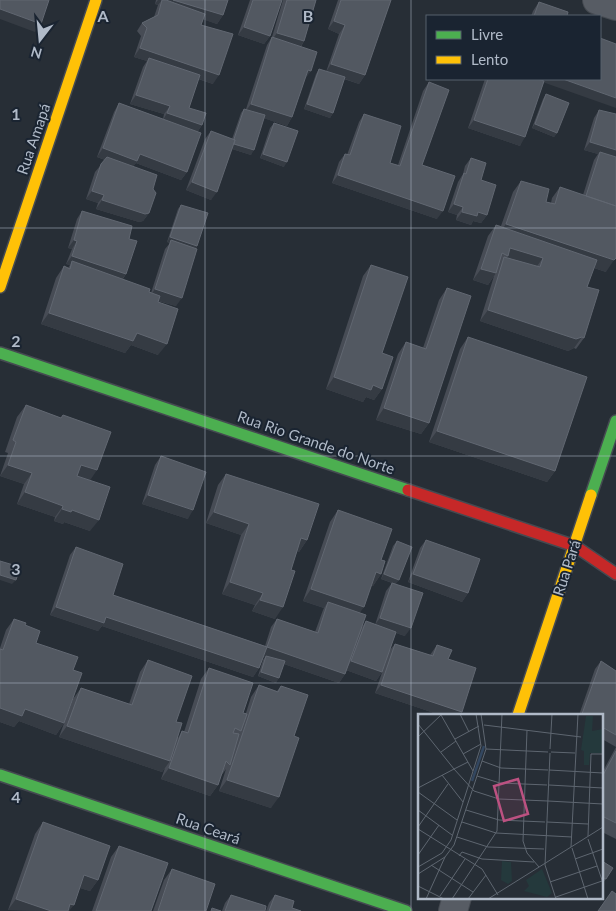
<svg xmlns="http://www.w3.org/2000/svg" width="616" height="911" font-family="Lato,sans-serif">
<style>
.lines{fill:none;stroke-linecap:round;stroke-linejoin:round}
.street-casing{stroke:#454a51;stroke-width:30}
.fast-casing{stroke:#454a51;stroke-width:14}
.slow-casing{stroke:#454a51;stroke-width:14}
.jam-casing{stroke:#454a51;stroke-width:14}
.street{stroke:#575c64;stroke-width:28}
.fast{stroke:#4caf50;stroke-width:11}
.slow{stroke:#ffc107;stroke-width:11}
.jam{stroke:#c62828;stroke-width:11}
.wall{fill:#474c55}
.shaded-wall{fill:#353b43}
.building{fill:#525861;stroke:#616771}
.grid{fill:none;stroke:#b0bac8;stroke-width:1;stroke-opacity:0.55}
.labels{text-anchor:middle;stroke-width:4;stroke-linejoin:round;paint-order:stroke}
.street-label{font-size:15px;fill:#b0bac8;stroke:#1a2431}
.inset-river{fill:none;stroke:#334760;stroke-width:2.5}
.inset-road{fill:none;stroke:#5e6670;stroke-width:1}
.view{fill:#bc5181;fill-opacity:0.15;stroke:#bc5181;stroke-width:2.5}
.inset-edge{fill:none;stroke:#b0bac8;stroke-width:2.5}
.grid-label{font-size:16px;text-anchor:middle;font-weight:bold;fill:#b0bac8;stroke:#1a2431;stroke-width:4;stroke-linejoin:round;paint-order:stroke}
</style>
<rect width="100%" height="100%" fill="#272e36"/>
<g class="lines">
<defs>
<path id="street" d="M597 0 616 6
M453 911 457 897"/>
<path id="fast" d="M0 353 408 490
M591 495 616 421
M0 775 406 911"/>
<path id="slow" d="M0 287 96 0
M518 715 591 495"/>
<path id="jam" d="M408 490 575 546 616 574"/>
</defs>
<!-- street casing -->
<use href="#street" class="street-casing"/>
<!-- fast casing -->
<use href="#fast" class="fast-casing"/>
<!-- slow casing -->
<use href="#slow" class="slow-casing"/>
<!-- jam casing -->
<use href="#jam" class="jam-casing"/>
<!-- street -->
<use href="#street" class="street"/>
<!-- fast -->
<use href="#fast" class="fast"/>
<!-- slow -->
<use href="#slow" class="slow"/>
<!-- jam -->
<use href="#jam" class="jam"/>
</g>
<!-- wall -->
<path class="wall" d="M156 0H228L223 15 217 24 203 19 201 25 213 84 198 79 189 108 202 125 198 131 187 172 181 180 136 163 133 166 153 189 149 213 143 221 139 222 96 209 98 203 86 199 95 172 105 160 97 157 114 112 119 103 163 119 164 114 130 104 143 67 147 61 134 57 141 36 137 31 142 23 154 17 158 5 155 4Z
M250 0H282L270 36 264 44 238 35Z
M283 0H316L304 41 301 47 305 79 292 117 287 126 264 118 251 155 232 149 211 200 186 190 205 139 211 131 232 139 241 113 244 109H246L267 45 272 37Z
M338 0H391L365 75 359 84 344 79 333 113 330 118 304 109 316 74 319 69 326 72 339 34 328 29Z
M539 2 567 16H531L533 11Z
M485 79H600L544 82 520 146 468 128Z
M429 82 422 165 437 219 332 183 339 162 345 154 347 155 359 122 364 114 390 163 398 165 423 91Z
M546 94 557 133 554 137 532 128 543 99Z
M599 110 606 272 594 268 587 287 584 338 576 349 574 348 568 351 480 321 494 276 488 285 473 280 488 236 496 225 501 226 513 192 521 181 546 202 551 203 552 198 560 187 583 195 594 160 598 154 584 150 594 118Z
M274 123 284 167 260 158 270 128Z
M471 158 481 180 487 215 481 223 473 221 471 225 456 220 457 215 448 212 458 182 463 174 465 166Z
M181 205 197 246 196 248 176 306 158 301V355L131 345 125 353 41 324 56 278 64 266 68 268 70 265 66 264 72 249 68 248 77 219 82 211 129 239 126 274 123 279 151 293 165 249 170 243 167 242 178 209Z
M371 265 382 353V389L374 400 366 397 363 402 326 389 363 276Z
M447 288 429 423 421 434 376 420 398 354 406 342 423 348 439 300Z
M468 337 555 471 547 482 429 442 460 349Z
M26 405 61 418 63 415 90 480V531L64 522 63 524 54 521 55 517 17 504 24 484 0 476 8 453 5 452 17 417Z
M161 456 188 519 142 504 155 465Z
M226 474 307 540 299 552 297 551 275 619 252 611 255 605 222 594 241 535 206 523 218 485Z
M338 510 381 560V574L373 586 371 585 360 612 362 627 366 621 375 625 386 591 392 583 381 579 393 546 397 541 396 584 405 636 396 633 389 651 395 644 430 655 437 645 448 659 462 712 460 715H440L375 693 387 658 382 672 376 681 346 670 345 674 339 683 284 664 276 683 258 676 263 660 265 657 264 656 259 668 253 677 102 626 98 631 50 615 70 555 76 547 113 595 265 646 271 627 277 619 315 632 323 610 324 608 303 601 330 522Z
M426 540 468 593 462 602 408 582 420 548Z
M14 619 25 625 36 643 73 670 64 723 56 735 19 721 14 727 0 722V648L6 630Z
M148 660 176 722 178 738 182 731 184 732 201 679 209 668 243 713H246L251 697 259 685 277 691 281 686 294 736 271 808 219 791 226 769 221 776 218 785 210 796 161 779 165 768 162 772 59 737 73 699 81 688 129 704 140 672Z
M601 661 616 671V839L602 832V773L616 747 602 739V715H579L595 669Z
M43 822 98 880 90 891 80 888 69 911 8 910 35 834Z
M119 846 151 911H92L111 857Z
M602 861 606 879 602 884Z
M172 869 206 911H153L164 880Z
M231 895 265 911H222L225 903Z
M275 895 292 908 301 911H266L269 903Z"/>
<!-- shaded-wall -->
<path class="shaded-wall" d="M158 0H162L158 5 155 4Z
M162 0H173L223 15 217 24 161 6Z
M0 9 41 24 35 32 0 19Z
M334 21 345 25 339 34 328 29Z
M244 27 270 36 264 44 238 35Z
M277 33 304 41 299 49 271 41Z
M140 48 219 75 213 84 148 61 149 58 147 61 134 57Z
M331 64 365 75 359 84 326 72Z
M308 70 311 71 305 79Z
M534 79H563L616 98V108Z
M136 95 170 106 164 114 130 104Z
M251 104 292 117 287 126 245 112Z
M307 104 333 113 330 118 304 109Z
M167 113 202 125 197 133 162 122Z
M474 120 525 137 520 146 468 128Z
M535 124 557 133 554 137 532 128Z
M590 142 616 150V160L600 152 598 154 584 150Z
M232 144 254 150 251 155 229 148Z
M103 148 140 154 187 172 181 180 136 163 131 169 97 157Z
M263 154 287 162 284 167 260 158Z
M338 175 443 211 437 219 332 183Z
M192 182 217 192 211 200 186 190Z
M92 191 104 195 98 203 86 199Z
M102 200 149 213 143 221 139 222 96 209Z
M454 204 463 207 457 215 448 212Z
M462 212H478L487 215 481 223 473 221 471 225 456 220Z
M506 224 614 260 606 272 498 235Z
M170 237 197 246 194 250 171 240 170 243 167 242Z
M74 240 77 241 72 249 68 248Z
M510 248 543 258 534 270 505 260 508 256Z
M72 256 126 274 120 282 72 261 70 265 66 264Z
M481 269 496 273 488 285 473 280Z
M155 289 182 298 176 306 149 298Z
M488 310 582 337 574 348 568 351 480 321Z
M49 313 137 333 167 344 158 355 131 345 125 353 41 324Z
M334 377 373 385 382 389 374 400 366 397 363 402 326 389Z
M384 408 429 423 421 434 376 420Z
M437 431 555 471 547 482 429 442Z
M8 465 32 473 24 484 0 476Z
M81 465 97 470 89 482 73 476Z
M25 492 63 506 55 517 17 504Z
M148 495 193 510 188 519 142 504Z
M62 509 72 510 99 520 90 531 64 522 63 524 54 521Z
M214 512 249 524 241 535 206 523Z
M301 538 307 540 299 552 293 550Z
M376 572 381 574 373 586 368 584Z
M384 574 399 580 396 584 381 579Z
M413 574 468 593 462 602 408 582Z
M0 575 16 580 12 584 0 580Z
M230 582 263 593 255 605 222 594Z
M311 589 364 607 356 618 328 602 324 608 303 601Z
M260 600 283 607 275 619 252 611Z
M56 607 106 617 259 668 253 677 102 626 98 631 50 615Z
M380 618 411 628 405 636 374 626Z
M267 647 345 674 339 683 261 656Z
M351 661 382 672 376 681 346 670Z
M261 672 279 678 276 683 258 676Z
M381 685 462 712 460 715H440L375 693Z
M0 708 25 709 64 723 56 735 19 721 14 727 0 722Z
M67 726 170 761 162 772 59 737Z
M169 768 218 785 210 796 161 779Z
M227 780 279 797 271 808 219 791Z
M84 875 98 880 90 891 76 887Z
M16 899 51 911 8 910Z
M70 904 74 905 69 911H65Z"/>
<!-- building -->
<path class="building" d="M0 0H49L41 24 0 9Z
M162 0H166L205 14 201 25 233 34 219 75 140 48 147 28 142 23 158 15Z
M173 0H228L223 15Z
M253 0H282L270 36 244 27Z
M287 0H316L304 41 277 33Z
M341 0H391L365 75 331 64 345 25 334 21Z
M539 2 568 12 567 16H534Z
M272 37 317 52 311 71 308 70 292 117 251 104Z
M600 38 616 44V98L563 79H600Z
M149 58 200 75 189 108 206 113 202 125 167 113 170 106 136 95Z
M319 69 345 77 333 113 307 104Z
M488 79H537L544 81 525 137 474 120Z
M429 82 449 90 422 165 455 176 443 211 338 175 345 154 350 155 364 114 401 126 390 163 400 166Z
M546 94 569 103 557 133 535 124Z
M119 103 201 133 187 172 140 154 137 161 103 148Z
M244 109 265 115 254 150 234 144 235 140 234 139Z
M599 110 616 114V150L590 142Z
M274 123 298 131 287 162 263 154Z
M211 131 235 140 217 192 192 182Z
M600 152 616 157V206L586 196Z
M107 157 157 175 153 189 156 193 149 213 145 214 102 200 104 195 92 191 101 164Z
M471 158 486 163 481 180 496 185 487 215 478 212 477 216 462 212 463 207 454 204 464 173 466 174Z
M521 181 549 189 546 202 555 204 560 187 616 206V258L614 260 506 224Z
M181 205 208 213 197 246 170 237Z
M82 211 132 226 129 239 137 241 126 274 72 256 77 241 74 240Z
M496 225 597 260 587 287 599 290 584 338 582 337 576 339 488 310 504 257 540 267 543 258 510 248 508 256 502 253 496 273 481 269Z
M171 240 197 249 182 298 155 289Z
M72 261 150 289 149 292 160 296 158 302 178 309 167 344 137 333 133 341 49 313 64 266 70 269Z
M371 265 408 277 382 353 393 357 382 389 373 385 371 390 334 377Z
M447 288 471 296 429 423 384 408 406 342 426 349Z
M468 337 587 377 555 471 437 431Z
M26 405 61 418 63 415 111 432 97 470 81 465 77 476 110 487 99 520 72 510 71 512 62 509 63 506 25 492 32 473 8 465 16 442 13 440Z
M161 456 206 472 193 510 148 495Z
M226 474 319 504 307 540 301 538 291 570 295 571 283 607 260 600 263 593 230 582 249 524 214 512Z
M338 510 392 529 381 560 385 561 381 574 376 572 364 607 311 589Z
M426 540 480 559 468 593 413 574Z
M397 541 412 547 399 580 384 574Z
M76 547 123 564 113 595 267 647 259 668 106 617 104 623 56 607Z
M0 561 20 567 16 580 0 575Z
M392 583 423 593 411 628 380 618Z
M328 602 366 615 345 674 267 647 277 619 318 633Z
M14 619 26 623 25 625 40 631 36 643 78 657 73 670 82 673 64 723 25 709 22 716 0 708V649L3 650Z
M366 621 396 632 382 672 351 661Z
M395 644 433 656 437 645 452 650 448 659 476 668 462 712 381 685Z
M266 656 285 661 279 678 261 672Z
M148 660 192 676 176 722 182 723 170 761 67 726 81 688 132 705Z
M601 661 616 671V735L602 727V715L582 714Z
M209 668 253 683 243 713 247 714 241 731 235 728 233 733 239 734 230 765 226 761 218 785 169 768 182 731 188 733Z
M259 685 278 692 281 686 308 695 294 736 299 738 279 797 227 780Z
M616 751V823L602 816V777Z
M43 822 110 846 98 880 84 875 74 905 70 904 68 911H51L16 899Z
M119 846 168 863 151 911H96Z
M602 861 613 868 606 879 602 877Z
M172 869 215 884 206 911H158Z
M612 891 616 894V911H598Z
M231 895 266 906 265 911H225Z
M275 895 294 901 292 908 301 911H269Z
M212 908 221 911H211Z"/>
<!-- grid -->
<path class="grid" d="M205 0V911M411 0V911M0 228H616M0 456H616M0 683H616"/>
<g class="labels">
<!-- street labels -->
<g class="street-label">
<text transform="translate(34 139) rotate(-71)" y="5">Rua Amapá</text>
<text transform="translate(316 443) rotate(19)" y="5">Rua Rio Grande do Norte</text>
<text transform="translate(567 568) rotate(-72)" y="5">Rua Pará</text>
<text transform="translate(208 829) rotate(19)" y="5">Rua Ceará</text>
</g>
</g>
<!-- overview -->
<g transform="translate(418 714)">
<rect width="185" height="185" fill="#272e36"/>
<path d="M168 2H175L174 17 185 15V39H172L171 51H166V37L163 36ZM124 155 134 179 129 183 106 177 111 172 108 166Z" fill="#24393c"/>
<path d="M84 147 93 148 94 167 90 170 83 166Z" fill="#24393c"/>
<path class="inset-river" d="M54 67 66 32"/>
<path class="inset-road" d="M42 0 51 18M23 1 55 57M0 10 36 55 50 48M66 11 163 23M109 16 105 127 109 139 121 153M0 23 24 0M37 25 61 12M68 35 130 38M132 35 134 0M23 38 38 27M133 38 157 39M132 39 127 151 138 185M45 40 63 30M64 47 83 54 130 56M131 56 185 59M24 61 45 88M59 62 82 69 129 71M131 71 185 74M0 74 36 55 56 77 81 85 130 87M0 78 39 106M130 87 185 90M0 96 34 121M48 96 81 106 127 108M44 108 78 119 154 123M129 108 170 110M0 113 30 70M0 115 64 155 80 181M170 122 173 40H185M39 123 70 133 126 135M170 125 185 169M153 133 160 0M154 134 170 185M0 141 21 111M41 142 44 138 64 145 116 148M157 145 185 135M13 151 55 178M0 153 24 139 33 126 63 32 58 0M0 160 27 143 36 131 68 35 63 0M132 168 179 152M0 172 26 185M22 182 47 145M138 183 184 167M8 185 27 143M34 185 79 117 84 0M50 185 68 161M70 185 185 113"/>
<path class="view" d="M100 65 110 100 86 107 76 72Z"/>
<rect width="185" height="185" class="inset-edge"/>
</g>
<g class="grid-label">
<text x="103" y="22">A</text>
<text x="308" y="22">B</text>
<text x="16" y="120">1</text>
<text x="16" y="347">2</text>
<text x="16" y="575">3</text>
<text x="16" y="803">4</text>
</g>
<!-- legend -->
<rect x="426" y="15" width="175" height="65" fill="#1a2431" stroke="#56606d"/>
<rect x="436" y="31" width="25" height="8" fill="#4caf50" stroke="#56606d"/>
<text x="471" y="40" font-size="15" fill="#b0bac8">Livre</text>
<rect x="436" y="56" width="25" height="8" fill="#ffc107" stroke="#56606d"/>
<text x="471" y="65" font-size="15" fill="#b0bac8">Lento</text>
<!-- north arrow -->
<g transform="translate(40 40) rotate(196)" stroke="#1a2431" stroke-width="4" paint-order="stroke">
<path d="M0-4L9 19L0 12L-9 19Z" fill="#b0bac8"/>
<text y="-8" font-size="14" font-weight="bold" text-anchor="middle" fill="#b0bac8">N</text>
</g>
</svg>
